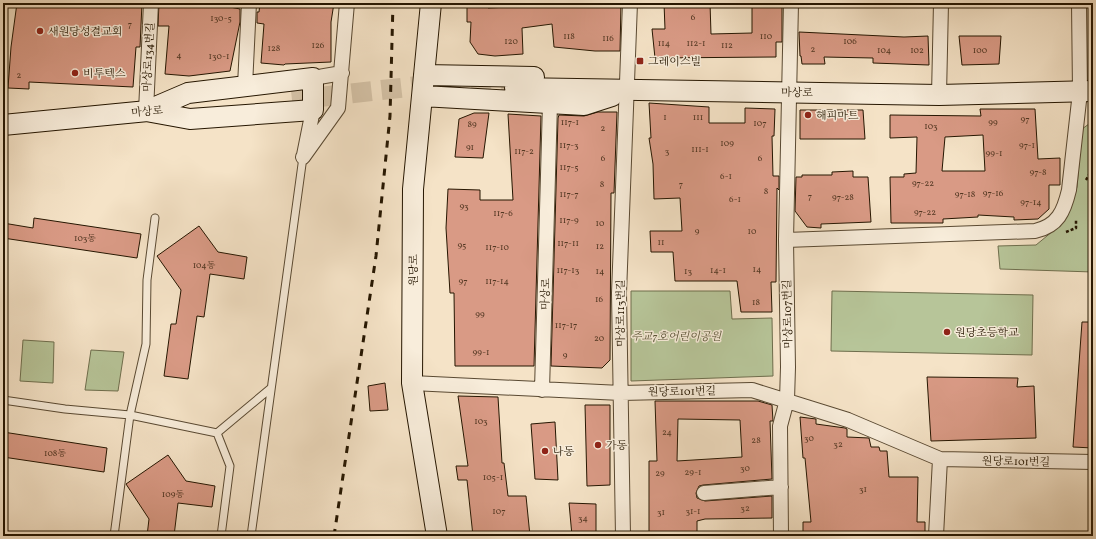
<svg xmlns="http://www.w3.org/2000/svg" width="1096" height="539" font-family="Vollkorn,'Noto Serif KR',serif">
<style>
.green{fill:#b7c599;stroke:#6e6e4d}
.building{fill:#d99a85;stroke:#251601;fill-rule:evenodd}
.lines{fill:none;stroke-linecap:round;stroke-linejoin:round}
.secondary-tunnel{stroke:#d6c4a9;stroke-width:20;stroke-dasharray:20 10;stroke-linecap:butt}
.lane-casing{stroke:#594932;stroke-width:9}
.street-casing{stroke:#594932;stroke-width:16}
.secondary-casing{stroke:#251601;stroke-width:22}
.path{stroke:#251601;stroke-width:2.5;stroke-dasharray:3 2;stroke-linecap:butt}
.lane{stroke:#f8eddb;stroke-width:7}
.street{stroke:#f8eddb;stroke-width:14}
.secondary{stroke:#f8eddb;stroke-width:20}
.rail{stroke:#251601;stroke-width:3;stroke-dasharray:7 7;stroke-linecap:butt}
.poi-dot{fill:#8f2418;stroke:#f8eddb;stroke-width:1.5}
.labels{text-anchor:middle;stroke-width:3;stroke-linejoin:round;paint-order:stroke}
.number-label{font-size:9px;fill:#523722}
.poi-label{font-size:11px;fill:#251601;stroke:#f8eddb;text-anchor:start}
.street-label{font-size:11px;fill:#251601;stroke:#f8eddb}
.park-label{font-size:11px;font-style:italic;fill:#585336;stroke:#f8eddb}
</style>
<rect width="100%" height="100%" fill="#f5e3c7"/>
<filter id="stains"><feTurbulence type="fractalNoise" baseFrequency=".005" numOctaves="4"/><feColorMatrix values="0 0 0 0 .2 0 0 0 0 .09 0 0 0 0 .02 0 0 0 .5 -.17"/></filter>
<radialGradient id="worn" r=".72"><stop offset=".6" stop-color="#630" stop-opacity="0"/><stop offset="1" stop-color="#630" stop-opacity=".3"/></radialGradient>
<!-- green -->
<path class="green" d="M1092 3H1093V68H1092Z
M1093 121V272L1000 269 998 246 1036 245 1053 231 1072 204 1077 187 1082 129Z
M631 291H730L732 319 772 318 773 376 631 381Z
M832 291 1033 295 1032 355 831 351Z
M23 340 54 342 53 383 20 381Z
M91 350 124 352 118 391 85 390Z"/>
<!-- building -->
<path class="building" d="M17 3H142L140 47H136L133 87 29 82V89L8 88 11 47Z
M159 3H210L240 9V22L230 71 189 76 165 74 169 26H158Z
M260 3 302 6V3H334L331 22V62L285 64 284 65 261 63 264 24 257 23V12H259Z
M467 3 489 5 488 8 552 5V3H621L620 51H595L554 47 552 24 522 28 523 54 495 56 478 54 470 42 471 22H467Z
M664 3H710L711 34 752 33V3H782V42H776V57L655 58 652 29H665Z
M799 32 904 37 928 36 929 65 873 63V58L824 57 825 64H802L801 56H800Z
M959 36H1001L999 64 962 65Z
M649 103 709 107V123H745V108L775 109 774 136H772L773 176H779V190L777 188 776 282H771L772 312H741L737 281H675L673 252H651L650 231H682L680 198 654 199 653 164 649 138H651Z
M980 109H1035L1038 159 1060 158V185H1049V209L1038 219 1014 220V217L978 215V217L943 219V223H891L890 177H904V174L916 173 917 137 890 138V115L981 116ZM983 135 985 171H942L945 137Z
M800 110H863L865 139H800Z
M598 112H617L614 193H611L610 360 602 368 551 366 558 118 559 115 584 116Z
M474 113H489L483 158 455 157 459 119Z
M508 114 541 116 534 366H455L454 293H450L446 228 448 189 480 190V200H513Z
M853 171V177H868L871 222 821 224V228L807 227 795 211 796 177H802V175H832V172Z
M34 218 141 234 137 258 3 238V223L33 228Z
M199 226 218 252 247 257 244 279 210 274 204 317 197 316 188 379 164 376 171 324H176L181 290 157 256Z
M1082 322H1093V448L1073 447Z
M927 377 1018 378 1017 387 1034 386 1036 438 931 441Z
M385 383 388 410 370 411 368 386Z
M458 396 498 397 502 463H504L508 496H526L530 536H473L467 480H458L456 466H468Z
M655 401H758L772 405 773 421H770L772 479 703 485 699 486 696 493 697 498 705 501 772 496V518L705 519 697 521V536H649V461H657ZM678 419 740 420 742 457 677 461Z
M585 405H610V485L587 486Z
M800 417 816 419V424L845 428 847 429V437L869 438 871 447H879L880 451H887L889 477H918L917 522H925V536H803V522H811L805 458H803Z
M555 422 558 480 535 479 531 424Z
M3 432 107 448 104 472 3 457Z
M168 455 186 481 215 486 212 507 178 503 174 536H147L149 519 126 484Z
M569 503 596 504V536H572Z"/>
<g class="lines">
<!-- secondary-tunnel -->
<path class="secondary-tunnel" d="M292 100 418 86 515 88"/>
<defs>
<path id="lane" d="M3 400 65 409 130 415 217 433 271 388
M217 433 230 466 221 536
M114 536 130 415 146 344 147 280 155 218
M251 536 303 157"/>
<path id="street" d="M313 78 342 73
M245 86 249 3
M939 95 941 3
M146 111 151 3
M304 155 313 110
M303 157 338 108 347 3
M786 240 1035 231C1058 226 1064 211 1069 190L1080 92 1079 3
M412 383 621 393 752 390 848 420 940 459 1093 462
M542 390 550 103
M704 493 781 487
M623 536 619 293 630 3
M781 536 780 426 787 400 788 367 786 240 791 3
M936 536 940 459"/>
<path id="secondary" d="M431 3 413 189 412 383 437 536
M424 75 534 77
M313 78V110L190 119 146 111 188 93Z
M515 88 939 95 1093 91
M422 96 584 105 612 96
M3 125 158 110"/>
</defs>
<!-- lane casing -->
<use href="#lane" class="lane-casing"/>
<!-- street casing -->
<use href="#street" class="street-casing"/>
<!-- secondary casing -->
<use href="#secondary" class="secondary-casing"/>
<!-- path -->
<path class="path" d="M1086 180 1089 175 1093 174
M1066 232 1076 228V219"/>
<!-- lane -->
<use href="#lane" class="lane"/>
<!-- street -->
<use href="#street" class="street"/>
<!-- secondary -->
<use href="#secondary" class="secondary"/>
<!-- rail -->
<path class="rail" d="M334 536 376 256 390 116 393 3"/>
</g>
<!-- markers -->
<g class="poi-dot">
<circle cx="40" cy="31" r="4"/>
<rect x="636" y="57" width="8" height="8" rx="2"/>
<circle cx="75" cy="73" r="4"/>
<circle cx="808" cy="115" r="4"/>
<circle cx="947" cy="332" r="4"/>
<circle cx="598" cy="445" r="4"/>
<circle cx="545" cy="451" r="4"/>
</g>
<g class="labels">
<!-- number labels -->
<g class="number-label">
<text x="693" y="20">6</text>
<text x="221" y="21">130-5</text>
<text x="130" y="27">7</text>
<text x="569" y="39">118</text>
<text x="766" y="39">110</text>
<text x="608" y="41">116</text>
<text x="511" y="44">120</text>
<text x="850" y="44">106</text>
<text x="664" y="46">114</text>
<text x="696" y="46">112-1</text>
<text x="318" y="48">126</text>
<text x="727" y="48">112</text>
<text x="274" y="51">128</text>
<text x="813" y="52">2</text>
<text x="884" y="53">104</text>
<text x="917" y="53">102</text>
<text x="980" y="53">100</text>
<text x="179" y="58">4</text>
<text x="219" y="59">130-1</text>
<text x="19" y="78">2</text>
<text x="665" y="120">1</text>
<text x="698" y="120">111</text>
<text x="1025" y="122">97</text>
<text x="570" y="125">117-1</text>
<text x="993" y="125">99</text>
<text x="760" y="126">107</text>
<text x="472" y="127">89</text>
<text x="931" y="129">103</text>
<text x="603" y="131">2</text>
<text x="727" y="146">109</text>
<text x="569" y="148">117-3</text>
<text x="1027" y="148">97-1</text>
<text x="470" y="150">91</text>
<text x="700" y="152">111-1</text>
<text x="524" y="154">117-2</text>
<text x="667" y="154">3</text>
<text x="994" y="156">99-1</text>
<text x="603" y="161">6</text>
<text x="760" y="161">6</text>
<text x="569" y="170">117-5</text>
<text x="1038" y="175">97-8</text>
<text x="726" y="179">6-1</text>
<text x="923" y="186">97-22</text>
<text x="602" y="187">8</text>
<text x="681" y="187">7</text>
<text x="766" y="194">8</text>
<text x="993" y="196">97-16</text>
<text x="569" y="197">117-7</text>
<text x="965" y="197">97-18</text>
<text x="810" y="199">7</text>
<text x="843" y="200">97-28</text>
<text x="735" y="202">6-1</text>
<text x="1031" y="205">97-14</text>
<text x="464" y="209">93</text>
<text x="925" y="215">97-22</text>
<text x="503" y="216">117-6</text>
<text x="569" y="223">117-9</text>
<text x="600" y="226">10</text>
<text x="697" y="234">9</text>
<text x="752" y="234">10</text>
<text x="85" y="241">103동</text>
<text x="661" y="245">11</text>
<text x="568" y="246">117-11</text>
<text x="462" y="248">95</text>
<text x="600" y="249">12</text>
<text x="497" y="250">117-10</text>
<text x="204" y="268">104동</text>
<text x="757" y="272">14</text>
<text x="568" y="273">117-13</text>
<text x="718" y="273">14-1</text>
<text x="600" y="274">14</text>
<text x="688" y="274">13</text>
<text x="463" y="284">97</text>
<text x="497" y="284">117-14</text>
<text x="599" y="302">16</text>
<text x="756" y="305">18</text>
<text x="480" y="317">99</text>
<text x="566" y="328">117-17</text>
<text x="599" y="341">20</text>
<text x="481" y="355">99-1</text>
<text x="565" y="358">9</text>
<text x="481" y="424">103</text>
<text x="667" y="435">24</text>
<text x="809" y="441">30</text>
<text x="756" y="443">28</text>
<text x="838" y="447">32</text>
<text x="55" y="456">108동</text>
<text x="745" y="471">30</text>
<text x="693" y="475">29-1</text>
<text x="660" y="476">29</text>
<text x="493" y="480">105-1</text>
<text x="863" y="492">31</text>
<text x="173" y="497">109동</text>
<text x="745" y="511">32</text>
<text x="499" y="514">107</text>
<text x="693" y="514">31-1</text>
<text x="661" y="515">31</text>
<text x="583" y="521">34</text>
</g>
<!-- poi labels -->
<g class="poi-label">
<text x="48" y="35">새원당성결교회</text>
<text x="648" y="65">그레이스빌</text>
<text x="83" y="77">비투텍스</text>
<text x="816" y="119">해피마트</text>
<text x="955" y="336">원당초등학교</text>
<text x="606" y="449">가동</text>
<text x="553" y="455">나동</text>
</g>
<!-- street labels -->
<g class="street-label">
<text transform="translate(148 57) rotate(-87)" y="4">마상로134번길</text>
<text transform="translate(797 92) rotate(1)" y="4">마상로</text>
<text transform="translate(147 111) rotate(-5)" y="4">마상로</text>
<text transform="translate(413 270) rotate(-90)" y="4">원당로</text>
<text transform="translate(545 294) rotate(-88)" y="4">마상로</text>
<text transform="translate(620 313) rotate(-90)" y="4">마상로113번길</text>
<text transform="translate(787 314) rotate(-91)" y="4">마상로107번길</text>
<text transform="translate(682 391) rotate(-1)" y="4">원당로101번길</text>
<text transform="translate(1016 461) rotate(1)" y="4">원당로101번길</text>
</g>
<!-- park labels -->
<g class="park-label">
<text x="676" y="340">주교7호어린이공원</text>
</g>
</g>
<!-- margin -->
<rect width="1096" height="539" fill="none" stroke="#f5e3c7" stroke-width="16"/>
<rect x="4" y="4" width="1088" height="531" fill="none" stroke="#251601" stroke-width="2"/>
<rect x="8" y="8" width="1080" height="523" fill="none" stroke="#251601"/>
<rect width="100%" height="100%" filter="url(#stains)"/>
<rect width="100%" height="100%" fill="url(#worn)"/>
</svg>
